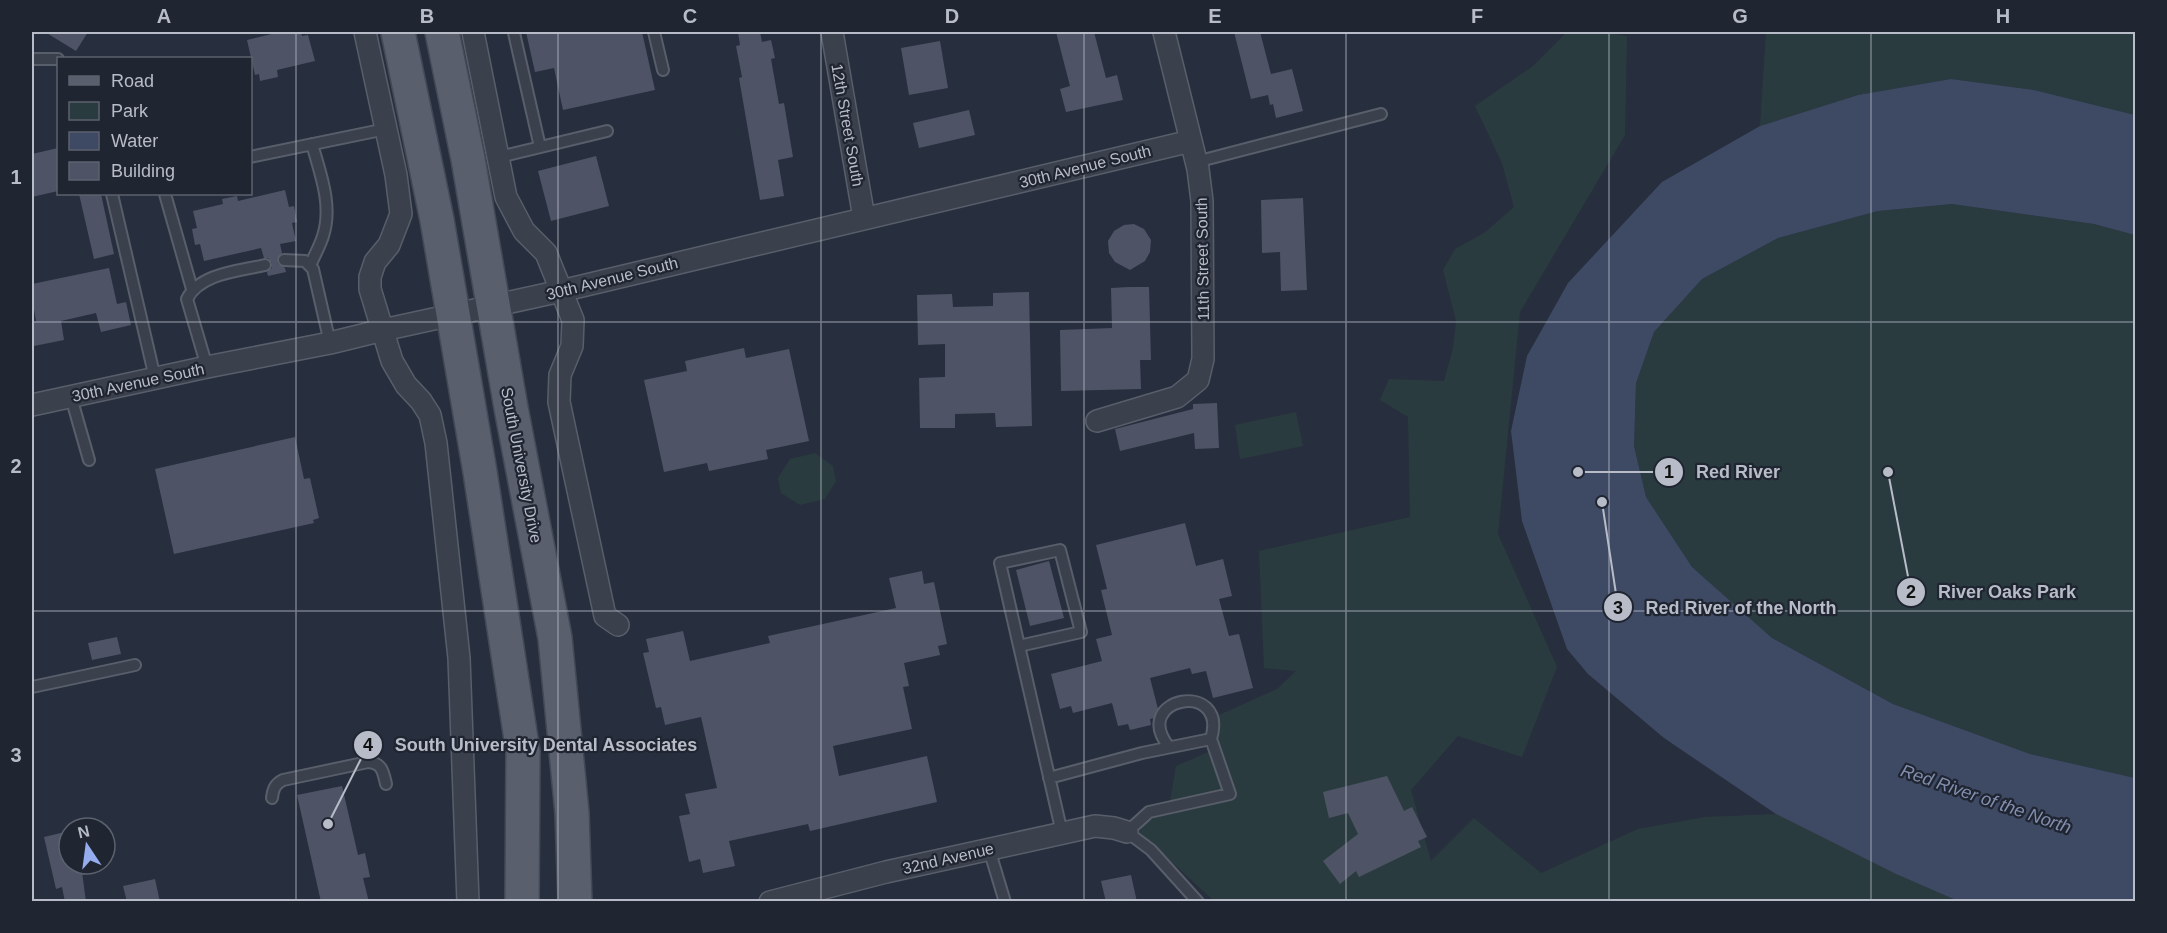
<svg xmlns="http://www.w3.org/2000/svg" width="2167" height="933" font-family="Helvetica,sans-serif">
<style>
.green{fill:#2a3b3f}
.water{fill:#3e4a64}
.building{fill:#4e5466}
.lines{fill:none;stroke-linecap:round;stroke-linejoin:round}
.lane-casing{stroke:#595e6b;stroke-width:14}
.street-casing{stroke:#595e6b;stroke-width:24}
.primary-casing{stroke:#444956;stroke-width:36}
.lane{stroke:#3b404d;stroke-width:10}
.street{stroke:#3b404d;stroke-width:21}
.primary{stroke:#595f6d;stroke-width:33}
.grid{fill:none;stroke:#b7bcc8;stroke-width:1.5;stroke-opacity:0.55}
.labels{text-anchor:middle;stroke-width:4.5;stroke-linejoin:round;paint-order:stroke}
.street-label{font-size:16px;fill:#b7bcc8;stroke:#202532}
.water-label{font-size:18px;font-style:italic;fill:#818ead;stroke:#202532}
.leader{fill:none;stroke:#b7bcc8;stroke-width:2}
.callout-dot{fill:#b7bcc8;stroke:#202532;stroke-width:2}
.mark-label{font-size:18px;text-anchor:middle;font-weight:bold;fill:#111}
.callout-label{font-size:18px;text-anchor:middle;font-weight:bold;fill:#b7bcc8;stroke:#202532;stroke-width:4.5;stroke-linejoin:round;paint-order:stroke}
.neatline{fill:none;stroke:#b7bcc8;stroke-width:2}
.grid-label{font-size:20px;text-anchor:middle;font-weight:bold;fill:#b7bcc8}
</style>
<rect width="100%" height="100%" fill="#272e3d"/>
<!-- green -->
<path class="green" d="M1567 32H1602L1627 36 1625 135 1520 312 1498 534 1557 667 1522 757 1458 736 1411 790 1431 861 1474 818 1541 873 1638 829 1705 817 1776 814 1896 874 1958 901H1214L1139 832 1150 816 1168 813 1176 766 1211 751 1219 715 1277 689 1296 671 1264 668 1259 551 1410 517 1408 417 1380 400 1389 379 1444 381 1453 348 1456 321 1443 270 1455 249 1484 233 1514 207 1502 163 1475 106 1533 66Z
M1766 32H2135V115L2034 90 1951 79 1858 95 1760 126Z
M1952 204 2094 224 2135 235V778L2030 754 1893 704 1772 638 1692 567 1646 497 1634 446 1636 383 1654 332 1702 279 1778 238 1878 211Z
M1296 412 1303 446 1240 459 1235 425Z
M815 453 833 466 836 481 825 499 800 505 781 493 778 478 790 459Z"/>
<!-- water -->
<path class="water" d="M1951 79 2034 90 2135 115V235L2094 224 1952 204 1878 211 1778 238 1702 279 1654 332 1636 383 1634 446 1646 497 1692 567 1772 638 1893 704 2030 754 2135 778V901H1958L1896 874 1776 814 1664 738 1588 674 1567 649 1522 521 1511 431 1527 356 1568 283 1662 182 1760 126 1858 95Z"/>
<!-- building -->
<path class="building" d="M45 32H88L76 51Z
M280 32H301L302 36 308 35 315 61 277 70 278 77 260 81 259 74 255 75 247 40Z
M526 32H642L655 90 563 110 554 68 535 72Z
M738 32H760L762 42 771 40 775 58 771 59 779 104 784 103 793 157 778 160 784 196 760 200 739 78 742 77 736 46 740 45Z
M1056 32H1094L1106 78 1117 75 1123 100 1066 112 1060 89 1070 86Z
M1234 32H1260L1271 74 1292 69 1303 111 1276 118 1273 104 1270 105 1268 95 1251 99Z
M940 41 948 88 909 95 901 48Z
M969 110 975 135 919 148 913 123Z
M58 148V191L32 197V154Z
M596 156 609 206 551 221 538 171Z
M285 190 289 207 294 206 297 222 292 223 296 241 280 244 282 253 277 259 278 264 285 268 286 272 268 276 267 272 272 268V263L268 258H264L261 248 204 261 200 244 195 245 192 229 197 228 193 211 223 204 222 199 237 196 238 201Z
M79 194H101L114 254 94 259Z
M1303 198 1307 290 1281 291 1280 252 1262 253 1261 200Z
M1134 224 1144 229 1151 240 1150 252 1145 261 1130 270 1115 262 1109 253 1108 241 1114 231 1124 225Z
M109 268 117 304 126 302 131 325 101 332 96 313 61 321 64 340 34 346 32 322 36 321 32 298V284Z
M1129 287H1149L1151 360H1140L1141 389 1061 391 1060 330 1112 328 1111 288Z
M1029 292 1032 426 996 427 995 413 955 414V428H920L919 378 945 377V344L918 345 917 295 952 294 953 307 993 306V293Z
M744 348 746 358 789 349 809 441 766 450 768 459 709 471 707 463 664 472 644 380 687 371 685 361Z
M1217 403 1219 448 1195 449 1194 433 1120 451 1115 429 1193 409V404Z
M295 437 304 479 310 478 319 518 313 520 314 523 174 554 155 469Z
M1185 523 1196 566 1223 559 1232 596 1219 599 1229 636 1239 634 1253 688 1213 698 1206 671 1192 674 1190 668 1150 678 1158 709 1154 718 1150 719 1151 725 1130 730 1128 724 1118 726 1112 703 1073 713 1071 706 1060 709 1051 674 1102 661 1096 639 1112 635 1101 590 1107 589 1096 545Z
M1049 561 1064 618 1030 626 1016 570Z
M922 571 924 584 934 582 947 644 938 646 940 655 904 663 909 686 903 687 912 729 833 746 839 776 927 756 937 802 810 831 808 824 729 841 735 866 703 873 700 859 689 862 679 816 690 814 685 794 717 788 701 717 665 725 661 707 656 708 643 653 649 652 646 639 683 631 690 661 770 643 768 636 896 608 889 578Z
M117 637 121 654 92 660 88 643Z
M1387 776 1404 811 1412 807 1427 837 1418 841 1421 847 1359 877 1356 871 1340 884 1323 861 1358 834 1348 813 1329 818 1323 792Z
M342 786 358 855 365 853 370 877 363 878 369 902H321L297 795Z
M69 831V864H81L86 902H65L62 887 56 889 44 837Z
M1131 875 1137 902H1106L1101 881Z
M155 879 160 902H127L123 886Z"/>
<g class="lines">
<defs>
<path id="lane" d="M654 32 663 70
M514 33 540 147
M32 59H58
M250 157 386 129
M499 157 607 131
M1196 162 1381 114
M112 194 155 378
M165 194 192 289
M284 260 305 261 313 269 330 343
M310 266C314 256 320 246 323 236 333 205 320 173 312 144
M207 367 187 299C200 273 240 271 265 265
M71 397 89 460
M1019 646 1081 632 1060 550 1000 563 1062 833
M32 687 135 665
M1169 747C1129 697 1229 679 1211 739
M1049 778 1142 753 1211 739 1230 794 1149 812 1127 832 1151 850 1198 902
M272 798C273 789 275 784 283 780L368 762C382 763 383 771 386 784
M989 849 1005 902"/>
<path id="street" d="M365 32 396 175 401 214 389 245 375 262 370 277V289L392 361 406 385 421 401 430 415 436 443 459 658 468 902
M473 32 506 197 524 231 546 253 573 320 572 346 560 375 559 402 605 616 618 625
M832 32 864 218
M32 405 207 367 330 343 383 330 561 291 1191 141
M1097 421 1177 397 1198 380 1203 359 1202 201 1198 169 1164 32
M770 902 886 872 1095 826 1114 828 1127 832"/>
<path id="primary" d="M398 32 437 220 480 472 523 752 522 902
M442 32 468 159 511 408 555 638 572 813 575 902"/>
</defs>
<!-- lane casing -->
<use href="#lane" class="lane-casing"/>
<!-- street casing -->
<use href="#street" class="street-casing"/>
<!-- primary casing -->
<use href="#primary" class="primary-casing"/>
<!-- lane -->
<use href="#lane" class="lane"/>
<!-- street -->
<use href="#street" class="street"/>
<!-- primary -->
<use href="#primary" class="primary"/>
</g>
<!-- grid -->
<path class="grid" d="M296 32V902M558 32V902M821 32V902M1084 32V902M1346 32V902M1609 32V902M1871 32V902M32 322H2136M32 611H2136"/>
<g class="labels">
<!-- street labels -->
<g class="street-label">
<text transform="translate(848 125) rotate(80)" y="6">12th Street South</text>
<text transform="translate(1085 166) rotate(-14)" y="6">30th Avenue South</text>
<text transform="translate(1202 259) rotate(-91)" y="6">11th Street South</text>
<text transform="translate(612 278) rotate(-14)" y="6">30th Avenue South</text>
<text transform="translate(138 382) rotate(-12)" y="6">30th Avenue South</text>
<text transform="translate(522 465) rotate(79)" y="6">South University Drive</text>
<text transform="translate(948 858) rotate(-13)" y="6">32nd Avenue</text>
</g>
<!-- water labels -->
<g class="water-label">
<text transform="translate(1986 799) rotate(19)" y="6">Red River of the North</text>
</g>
</g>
<!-- callouts -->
<path class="leader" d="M1578 472L1669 472M1888 472L1911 592M1602 502L1618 607M328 824L368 745"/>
<g class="callout-dot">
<circle cx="1578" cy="472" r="6"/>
<circle cx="1888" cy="472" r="6"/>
<circle cx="1602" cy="502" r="6"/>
<circle cx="328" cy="824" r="6"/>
<circle cx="1669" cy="472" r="15"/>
<circle cx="1911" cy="592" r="15"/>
<circle cx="1618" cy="607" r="15"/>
<circle cx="368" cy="745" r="15"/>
</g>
<g class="mark-label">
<text x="1669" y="478">1</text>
<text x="1911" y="598">2</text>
<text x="1618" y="614">3</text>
<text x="368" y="751">4</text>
</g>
<g class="callout-label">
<text x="1738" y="478">Red River</text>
<text x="2007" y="598">River Oaks Park</text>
<text x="1741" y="614">Red River of the North</text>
<text x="546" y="751">South University Dental Associates</text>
</g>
<!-- border -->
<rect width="2167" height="933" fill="none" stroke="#202532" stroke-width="66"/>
<!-- legend -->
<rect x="57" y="57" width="195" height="138" fill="#202532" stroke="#5c616e" stroke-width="1.5"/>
<rect x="69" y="76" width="30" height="9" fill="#595f6d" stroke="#5c616e" stroke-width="1.5"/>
<text x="111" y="87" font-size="18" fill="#b7bcc8">Road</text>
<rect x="69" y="102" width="30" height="18" fill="#2a3b3f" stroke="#5c616e" stroke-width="1.5"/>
<text x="111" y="117" font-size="18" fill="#b7bcc8">Park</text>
<rect x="69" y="132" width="30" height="18" fill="#3e4a64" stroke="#5c616e" stroke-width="1.5"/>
<text x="111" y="147" font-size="18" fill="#b7bcc8">Water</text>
<rect x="69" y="162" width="30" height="18" fill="#4e5466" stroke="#5c616e" stroke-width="1.5"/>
<text x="111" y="177" font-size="18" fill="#b7bcc8">Building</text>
<!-- north arrow -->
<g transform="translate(87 846) rotate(347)"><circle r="28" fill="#202532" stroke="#5c616e" stroke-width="1.5"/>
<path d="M0-4.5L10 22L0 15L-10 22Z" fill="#95adef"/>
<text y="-9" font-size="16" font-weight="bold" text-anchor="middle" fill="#b7bcc8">N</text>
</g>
<rect x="33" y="33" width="2101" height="867" class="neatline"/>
<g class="grid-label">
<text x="164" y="23">A</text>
<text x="427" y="23">B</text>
<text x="690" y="23">C</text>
<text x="952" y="23">D</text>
<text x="1215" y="23">E</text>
<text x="1477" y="23">F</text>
<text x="1740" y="23">G</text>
<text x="2003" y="23">H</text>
<text x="16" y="184">1</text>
<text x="16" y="473">2</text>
<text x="16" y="762">3</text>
</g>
</svg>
